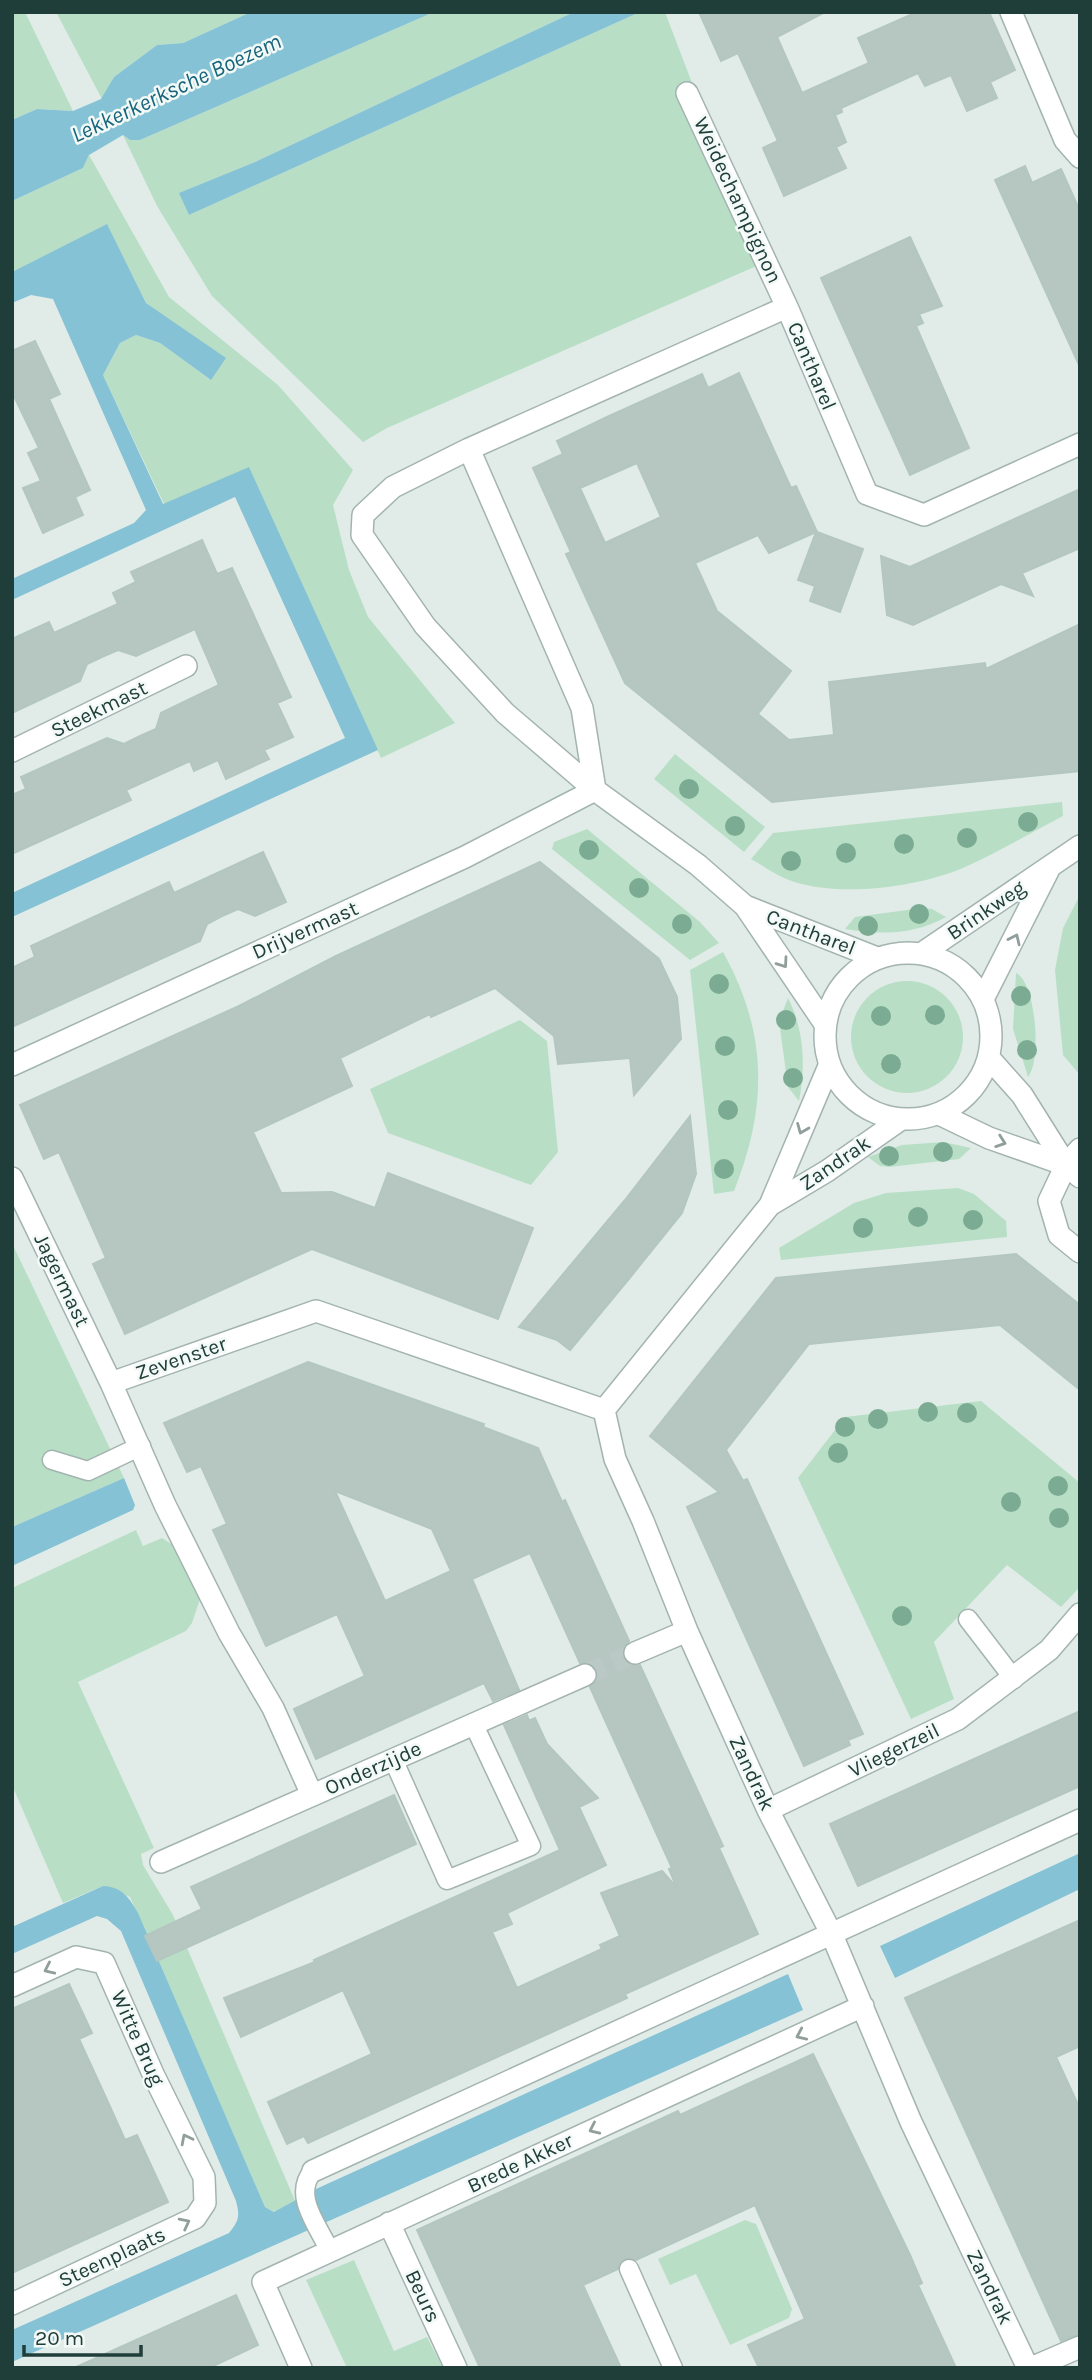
<svg xmlns="http://www.w3.org/2000/svg" width="1092" height="2380" font-family="Karla,sans-serif">
<style>
.green{fill:#b8dfc6}
.water{fill:#86c2d5}
.building{fill:#b6c7c2;stroke:#b3c6c0;stroke-width:2;fill-rule:evenodd}
.lines{fill:none;stroke-linecap:round;stroke-linejoin:round}
.minor-tunnel{stroke:#bac9c5;stroke-width:21;stroke-dasharray:21 10;stroke-linecap:butt}
.service-casing{stroke:#a3b4b0;stroke-width:21}
.pedestrian-casing{stroke:#a3b4b0;stroke-width:24}
.minor-casing{stroke:#a3b4b0;stroke-width:24}
.tertiary-casing{stroke:#a3b4b0;stroke-width:24}
.service{stroke:#fff;stroke-width:18}
.pedestrian{stroke:#fff;stroke-width:21}
.minor{stroke:#fff;stroke-width:21}
.tertiary{stroke:#fff;stroke-width:21}
.tree{fill:#7bac93}
.oneway{stroke:#909e9c}
.labels{text-anchor:middle;dominant-baseline:central;stroke-width:5;stroke-linejoin:round;paint-order:stroke}
.street-label{font-size:21px;fill:#203e39;stroke:#f2f9f6}
.water-label{font-size:23px;font-style:italic;fill:#17647d;stroke:#f2f9f6}
</style>
<rect width="100%" height="100%" fill="#e1ece8"/>
<path class="green" d="M12 12H25L73 111 37 109 12 120Z
M56 12H251L183 43 157 45 114 77 102 99Z
M434 12H574L255 162 180 193 189 215 640 12H665L761 264 387 428 363 442 212 296 157 206 123 135 130 140H140Z
M89 155 169 297 278 385 353 470 333 505 349 570 368 617 455 723 381 758 249 468 164 504 103 375 120 343 136 335 160 343 211 380 169 321 146 303 107 225 12 272V201L83 168Z
M675 754 765 827 744 852 654 779Z
M1062 802 1063 816C1030 833 997 853 963 868 916 888 831 899 784 878 773 873 762 865 751 859L773 833Z
M587 829 700 922 719 943 690 960 552 849 554 842Z
M1080 895V1075L1063 1055 1055 970 1063 928Z
M922 908 932 909 946 917C914 935 880 935 845 929L855 917Z
M723 952C768 1033 768 1106 734 1191L714 1194 690 970Z
M1016 973C1036 982 1042 1061 1028 1077L1013 1029Z
M851 1037a56 56 0 1 1 112 0a56 56 0 1 1-112 0Z
M788 998C804 1029 806 1067 799 1101L788 1087 779 1021Z
M520 1020 547 1041 558 1152 531 1185 388 1133 370 1089Z
M943 1142 971 1148 959 1159 889 1167 880 1166 868 1157 902 1145Z
M958 1188 974 1194 1006 1221 1007 1237 781 1260 779 1248 854 1203 886 1193Z
M12 1243 124 1478 12 1527Z
M981 1401 1080 1483V1587L1061 1607 1007 1565 934 1642 954 1699 911 1719 798 1478 845 1417Z
M136 1530 143 1546 162 1538 176 1547 200 1599 192 1623 186 1631 78 1682 154 1848 141 1854 143 1865 173 1915 296 2203 275 2212 265 2207 130 1897 103 1886 63 1903 12 1785V1588Z
M745 2220 756 2224 792 2309 789 2318 730 2345 696 2274 670 2285 658 2259Z
M354 2260 394 2351 427 2337 443 2368H347L306 2280Z"/>
<path class="water" d="M251 12H434L140 140H130L123 135 89 155 83 168 12 201V120L37 109 73 111 101 99 114 77 157 45 183 43Z
M574 12H640L189 215 179 193 255 162Z
M107 224 146 303 226 358 211 380 160 343 136 335 120 343 103 375 163 504 249 467 378 750 12 917V893L345 738 235 497 12 600V579L134 523 146 510 53 299 31 295 12 303V272Z
M124 1478 135 1505 133 1510 12 1566V1527Z
M1080 1853V1889L895 1978 880 1946Z
M103 1886C122 1887 129 1897 138 1913L265 2207 274 2212 316 2189 788 1974 803 2010 12 2362V2330L229 2233C239 2221 240 2216 236 2201L121 1931 107 1919 97 1916 12 1954V1927Z"/>
<path class="building" d="M699 12H825L777 37 802 93 869 63 858 38 917 12H989L1015 70 990 82 997 98 967 111 951 75 925 86 918 73 841 108 842 112 835 115 846 142 836 147 846 168 784 196 763 148 778 141 738 53 721 61Z
M1025 166 1032 183 1061 169 1080 211V367L995 180Z
M910 237 942 306 919 314 923 323 916 326 969 448 910 475 821 278Z
M35 341 60 394 49 399 90 490 75 497 83 515 43 533 23 488 41 481 28 453 39 448 12 392V351Z
M739 373 791 488 796 486 817 532 863 549 840 612 810 601 815 586 798 580 816 532 769 553 758 535 695 563 717 611 791 671 758 714 789 740 834 735 829 682 985 663 986 669 1080 624V771L772 802 625 683 566 554 571 552 533 468 563 454 557 441 607 417 702 374 708 388ZM637 463 661 517 605 543 580 488Z
M1080 489V548L1022 573 1033 596 1001 584 913 625 887 615 881 556 910 567Z
M202 540 217 574 232 568 291 697 277 703 293 737 264 750 269 759 226 779 218 760 194 771 190 761 126 790 131 800 12 854V795L26 789 21 777 107 738 124 744 140 736 156 729 161 713 219 685 195 629 136 656 118 650 104 656 87 664 80 681 12 713V639L49 622 54 633 118 604 113 593 136 582 131 572Z
M263 852 286 902 255 916 238 909 222 916 207 924 200 941 12 1027V968L35 957 31 946 169 882 174 893Z
M540 862 659 959 677 997 681 1039 634 1095 630 1058 558 1064 554 1036 495 988 431 1017 430 1014 340 1058 352 1086 253 1132 281 1193 332 1192 375 1208 388 1173 533 1228 498 1319 312 1249 125 1334 93 1264 106 1258 59 1152 44 1159 20 1105 239 1006 336 956Z
M690 1116 696 1174 682 1213 628 1280 570 1350 557 1340 519 1327 625 1200Z
M1016 1254 1080 1305V1390L1000 1325 809 1344 726 1450 743 1481 747 1479 863 1734 848 1740 850 1745 804 1766 687 1507 719 1492 650 1436 776 1278Z
M308 1362 484 1424 483 1427 538 1448 562 1502 565 1500 629 1641 622 1651 623 1659 633 1666 640 1665 723 1846 719 1848 758 1934 625 1994 627 1998 308 2143 304 2136 287 2144 268 2102 372 2054 343 1990 241 2037 224 1998 315 1962 314 1960 560 1850 504 1725 527 1715 529 1721 535 1718 547 1744 598 1798 579 1807 606 1865 507 1913 512 1924 492 1932 517 1988 602 1949 600 1945 620 1936 601 1893 662 1871 677 1888 669 1869 672 1868 590 1687 596 1682 597 1670 592 1664 580 1663 530 1553 472 1579 519 1690 493 1701 484 1683 316 1759 294 1709 365 1676 337 1614 266 1646 213 1530 227 1524 201 1466 187 1472 164 1423ZM335 1491 432 1529 451 1571 385 1601Z
M1080 1711V1786L858 1886 830 1824Z
M394 1795 416 1844 157 1961 145 1936 202 1909 191 1887Z
M1080 1920V2046L1056 2057 1080 2109V2334L1061 2341 905 1998Z
M69 1984 92 2033 79 2039 107 2100 125 2140 137 2135 168 2202 12 2273V2009Z
M813 2054 910 2255 922 2283 918 2285 956 2368H759L748 2345 805 2319 755 2205 636 2260 624 2259 618 2269 583 2285 621 2368H480L417 2230 678 2111 680 2115Z
M236 2295 258 2345 209 2368H74Z"/>
<g class="lines">
<path class="minor-tunnel" d="M585 1675 635 1653"/>
<g class="service-casing">
<path id="service" d="M52 1460 88 1471 141 1446
M968 1619 1014 1679
M393 1759 447 1880 531 1846 473 1723
M313 2171C292 2195 318 2226 330 2251
M629 2269 673 2368"/>
</g>
<g class="pedestrian-casing">
<path id="pedestrian" d="M313 2171 1080 1820"/>
</g>
<g class="minor-casing">
<path id="minor" d="M1011 12 1065 140 1080 157
M687 93 787 307
M12 751 186 666
M745 906 877 958
M825 1024 745 906 698 865 595 790 505 713 425 626 362 535 363 515 393 487 469 449 787 307 867 494 924 515 1080 444
M12 1065 465 857 595 790 582 708 469 449
M829 1066 770 1205 604 1410 615 1459 643 1521 687 1631 768 1810 832 1935 911 2122 1028 2368
M1080 1149 1066 1165 1049 1201 1059 1235 1080 1252
M12 1178 111 1383
M770 1205 827 1171 900 1120
M635 1653 687 1631
M312 1795 273 1708 229 1633 165 1505 111 1383 316 1311 604 1410
M768 1810 958 1719 1049 1650 1080 1614
M161 1862 585 1675
M12 1986 76 1957 104 1963 154 2076 204 2177 205 2203 195 2218 12 2304
M389 2223 456 2368
M301 2368 263 2282 863 2006
M1031 2368 1080 2347"/>
</g>
<g class="tertiary-casing">
<path id="tertiary" d="M825 1036a83 83 0 1 1 166 0a83 83 0 1 1-166 0Z
M921 954 1080 846
M983 999 1050 867
M989 1058 1022 1095 1066 1165
M939 1114 989 1138 1066 1165 1080 1177"/>
</g>
<use href="#service" class="service"/>
<use href="#pedestrian" class="pedestrian"/>
<use href="#minor" class="minor"/>
<use href="#tertiary" class="tertiary"/>
</g>
<g class="tree">
<circle cx="689" cy="789" r="10"/>
<circle cx="1028" cy="822" r="10"/>
<circle cx="735" cy="826" r="10"/>
<circle cx="967" cy="838" r="10"/>
<circle cx="904" cy="844" r="10"/>
<circle cx="589" cy="850" r="10"/>
<circle cx="846" cy="853" r="10"/>
<circle cx="791" cy="861" r="10"/>
<circle cx="639" cy="888" r="10"/>
<circle cx="919" cy="914" r="10"/>
<circle cx="682" cy="924" r="10"/>
<circle cx="868" cy="926" r="10"/>
<circle cx="719" cy="984" r="10"/>
<circle cx="1021" cy="996" r="10"/>
<circle cx="935" cy="1015" r="10"/>
<circle cx="881" cy="1016" r="10"/>
<circle cx="786" cy="1020" r="10"/>
<circle cx="725" cy="1046" r="10"/>
<circle cx="1027" cy="1050" r="10"/>
<circle cx="891" cy="1064" r="10"/>
<circle cx="793" cy="1078" r="10"/>
<circle cx="728" cy="1110" r="10"/>
<circle cx="943" cy="1152" r="10"/>
<circle cx="889" cy="1156" r="10"/>
<circle cx="724" cy="1169" r="10"/>
<circle cx="918" cy="1217" r="10"/>
<circle cx="973" cy="1220" r="10"/>
<circle cx="863" cy="1228" r="10"/>
<circle cx="928" cy="1412" r="10"/>
<circle cx="967" cy="1413" r="10"/>
<circle cx="878" cy="1419" r="10"/>
<circle cx="845" cy="1427" r="10"/>
<circle cx="838" cy="1453" r="10"/>
<circle cx="1058" cy="1486" r="10"/>
<circle cx="1011" cy="1502" r="10"/>
<circle cx="1059" cy="1518" r="10"/>
<circle cx="902" cy="1616" r="10"/>
</g>
<defs><path id="oneway-chevron" d="M-2-3.5L2.5 0L-2 3.5" fill="none" stroke-width="1.6" stroke-linecap="round" stroke-linejoin="round" transform="scale(1.75)"/></defs>
<g class="oneway">
<use href="#oneway-chevron" transform="translate(1015 939) rotate(-65)"/>
<use href="#oneway-chevron" transform="translate(783 963) rotate(55)"/>
<use href="#oneway-chevron" transform="translate(802 1129) rotate(112)"/>
<use href="#oneway-chevron" transform="translate(1001 1142) rotate(19)"/>
<use href="#oneway-chevron" transform="translate(49 1969) rotate(155)"/>
<use href="#oneway-chevron" transform="translate(801 2035) rotate(156)"/>
<use href="#oneway-chevron" transform="translate(594 2129) rotate(155)"/>
<use href="#oneway-chevron" transform="translate(186 2139) rotate(-117)"/>
<use href="#oneway-chevron" transform="translate(185 2223) rotate(-27)"/>
</g>
<g class="labels">
<g class="street-label">
<text transform="translate(738 200) rotate(65)">Weidechampignon</text>
<text transform="translate(812 366) rotate(67)">Cantharel</text>
<text transform="translate(99 709) rotate(-26)">Steekmast</text>
<text transform="translate(986 910) rotate(-34)">Brinkweg</text>
<text transform="translate(305 930) rotate(-24)">Drijvermast</text>
<text transform="translate(811 932) rotate(21)">Cantharel</text>
<text transform="translate(835 1163) rotate(-34)">Zandrak</text>
<text transform="translate(62 1280) rotate(64)">Jagermast</text>
<text transform="translate(181 1358) rotate(-19)">Zevenster</text>
<text transform="translate(894 1750) rotate(-26)">Vliegerzeil</text>
<text transform="translate(373 1768) rotate(-24)">Onderzijde</text>
<text transform="translate(752 1773) rotate(65)">Zandrak</text>
<text transform="translate(138 2038) rotate(66)">Witte Brug</text>
<text transform="translate(520 2163) rotate(-25)">Brede Akker</text>
<text transform="translate(112 2257) rotate(-25)">Steenplaats</text>
<text transform="translate(990 2287) rotate(64)">Zandrak</text>
<text transform="translate(423 2296) rotate(65)">Beurs</text>
</g>
<g class="water-label">
<text transform="translate(176 88) rotate(-25)">Lekkerkerksche Boezem</text>
</g>
</g>
<rect width="1092" height="2380" fill="none" stroke="#203e39" stroke-width="28"/>
<path d="M24 2345v10h117v-10" fill="none" stroke="#203e39" stroke-width="3.5"/>
<text x="35" y="2345" font-size="21" fill="#203e39" stroke="#f2f9f6" stroke-width="5" paint-order="stroke">20 m</text>
</svg>
